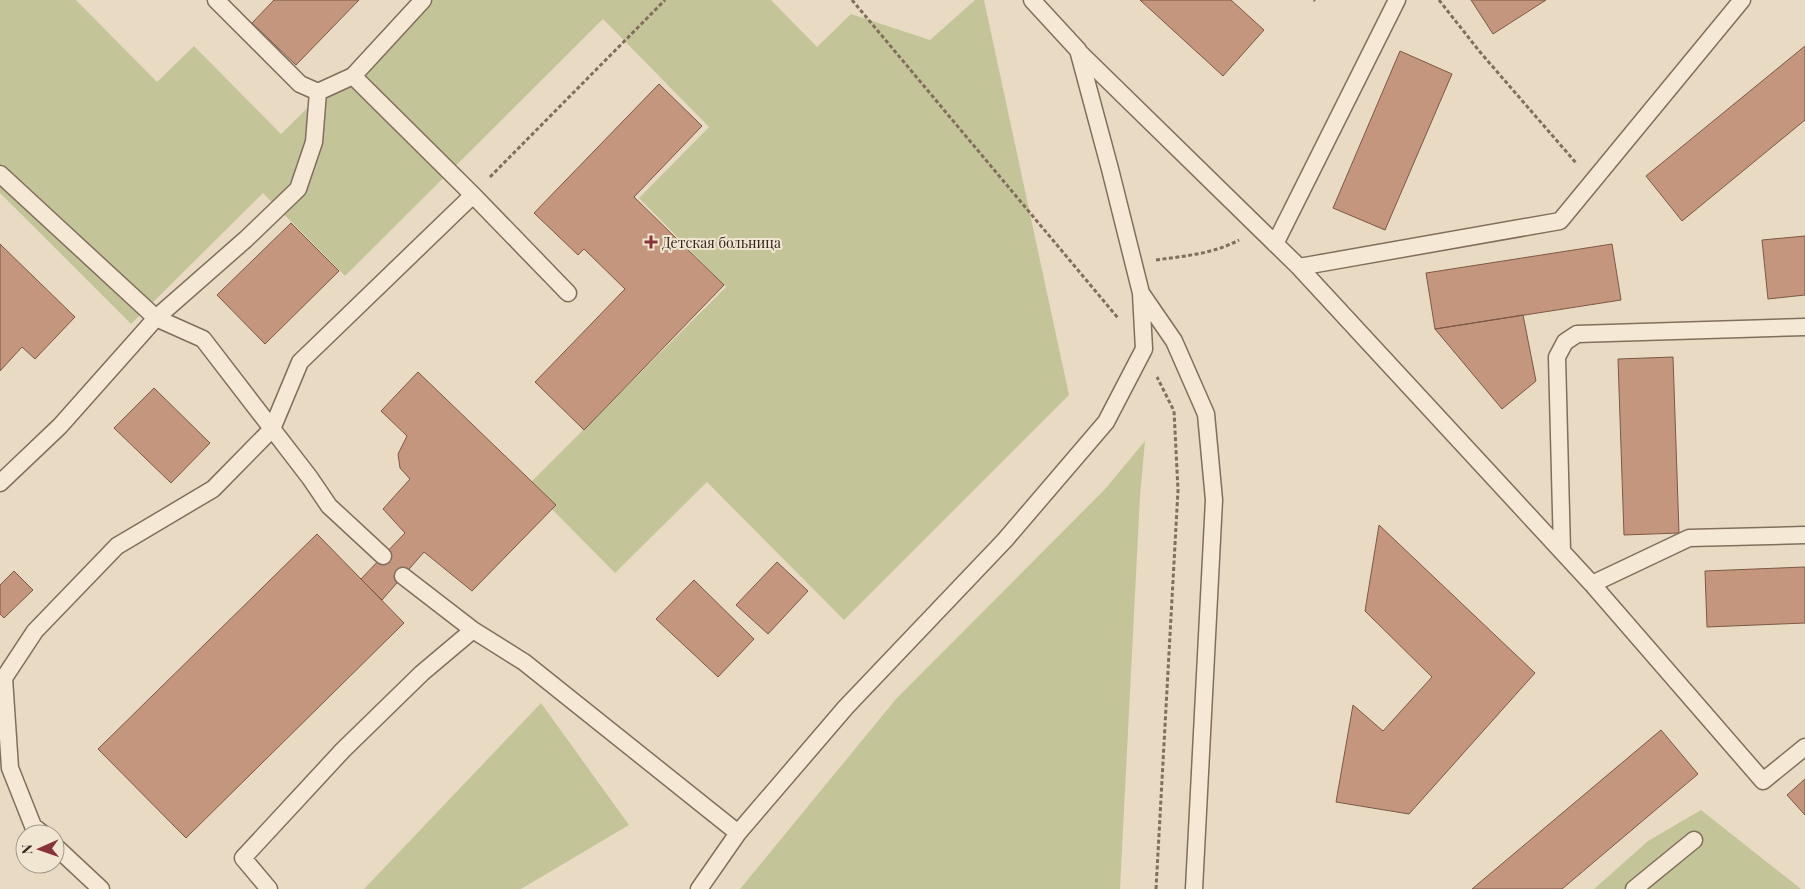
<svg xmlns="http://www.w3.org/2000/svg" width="1805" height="889" font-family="'Playfair Display',serif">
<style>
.green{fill:#c3c599}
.building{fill:#c3967d;stroke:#7d5845}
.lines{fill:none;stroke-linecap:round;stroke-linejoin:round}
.service-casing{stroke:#816e5c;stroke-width:19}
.path{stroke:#816e5c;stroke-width:3;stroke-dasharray:4 2.5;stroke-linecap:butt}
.service{stroke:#f5e9d6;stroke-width:16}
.poi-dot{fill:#893338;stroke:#f1e6d2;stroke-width:2}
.labels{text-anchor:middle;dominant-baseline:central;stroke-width:4;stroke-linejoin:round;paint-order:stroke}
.poi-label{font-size:14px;fill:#33271e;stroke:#f1e6d2;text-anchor:start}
</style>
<rect width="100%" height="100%" fill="#e9dbc3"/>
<path class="green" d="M0 0H76L157 82 194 46 281 134 416 0H771L817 47 851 14 930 40 975 0H984L1069 395 844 620 707 482 615 573 528 485 726 287 639 198 709 127 603 19 345 276 263 193 131 324 0 193Z
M1145 441 1140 496 1120 889H740L896 699 1105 489Z
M541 703 629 825 521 889H364Z
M1701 810 1801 889H1594L1648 841Z"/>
<path class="building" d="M274 0H359L296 65 252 23Z
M1140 0H1231L1264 30 1223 76Z
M1471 0H1546L1493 34Z
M1805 46V120L1682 221 1646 176Z
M1400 51 1452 74 1385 230 1333 208Z
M659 84 702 126 634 197 724 285 584 430 535 382 625 289 584 249 578 255 534 213Z
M291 223 339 271 265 344 217 295Z
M1805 236V295L1768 299 1762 240Z
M0 244 75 317 35 359 22 347 0 371Z
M1612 244 1621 300 1435 329 1426 273Z
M1523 315 1536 381 1502 409 1435 329Z
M1673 357 1679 533 1624 535 1618 359Z
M418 372 556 505 472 591 424 552 382 600 361 579 405 533 383 509 410 479 400 468 398 454 407 436 381 411Z
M154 388 210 443 171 483 114 428Z
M1379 525 1535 673 1409 814 1336 802 1353 705 1383 731 1432 677 1365 611Z
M317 534 404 623 186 838 98 749Z
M777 562 808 591 768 634 736 605Z
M1805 567V623L1707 627 1705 571Z
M14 571 33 590 4 618 0 614V585Z
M694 580 754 639 718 677 656 619Z
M1661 730 1698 774 1562 889H1472Z
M1805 779V815L1787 795Z"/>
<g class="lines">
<g class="service-casing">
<path id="service" d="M216 0 300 84 318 92 353 76
M423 0 353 76 473 195 568 293
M1079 52 1299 267 1592 584 1763 781 1805 747
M0 174 156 318 203 339 310 478 329 506 383 556
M1275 244 1397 0
M1299 267 1560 221 1742 0
M1141 293 1174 341 1206 414 1214 500 1194 889
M0 483 60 426 156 318 246 239 298 189 314 142 318 92
M1562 551 1557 357 1565 342 1577 334 1805 327
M403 576 473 630
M1592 584 1689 538 1805 535
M43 834 33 826 10 768 4 678 35 631 117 546 213 489 272 429 300 362 473 195
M55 846 101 889
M269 889 243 858 343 750 422 673 473 630 524 662 738 833
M699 889 738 833 846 707 1005 540 1106 422 1144 349 1141 293 1110 169 1078 50 1032 0
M1634 889 1694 840"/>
</g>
<path class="path" d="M852 0 1118 318
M1314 0 1315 1
M1439 0 1480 52 1577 164
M490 177 665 0
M1156 260C1184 256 1213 254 1239 240
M1156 889 1178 490 1174 411 1157 377"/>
<use href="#service" class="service"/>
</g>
<path class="poi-dot" d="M648.5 234.5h5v5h5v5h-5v5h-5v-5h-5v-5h5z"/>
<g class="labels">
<g class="poi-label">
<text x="662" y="242">Детская больница</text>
</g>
</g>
<g transform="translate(40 849) rotate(268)"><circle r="24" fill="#f1e6d2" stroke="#a59a8a"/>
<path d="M0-4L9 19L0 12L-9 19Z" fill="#893338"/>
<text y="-8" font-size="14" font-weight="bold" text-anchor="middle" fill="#33271e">N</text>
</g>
</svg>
